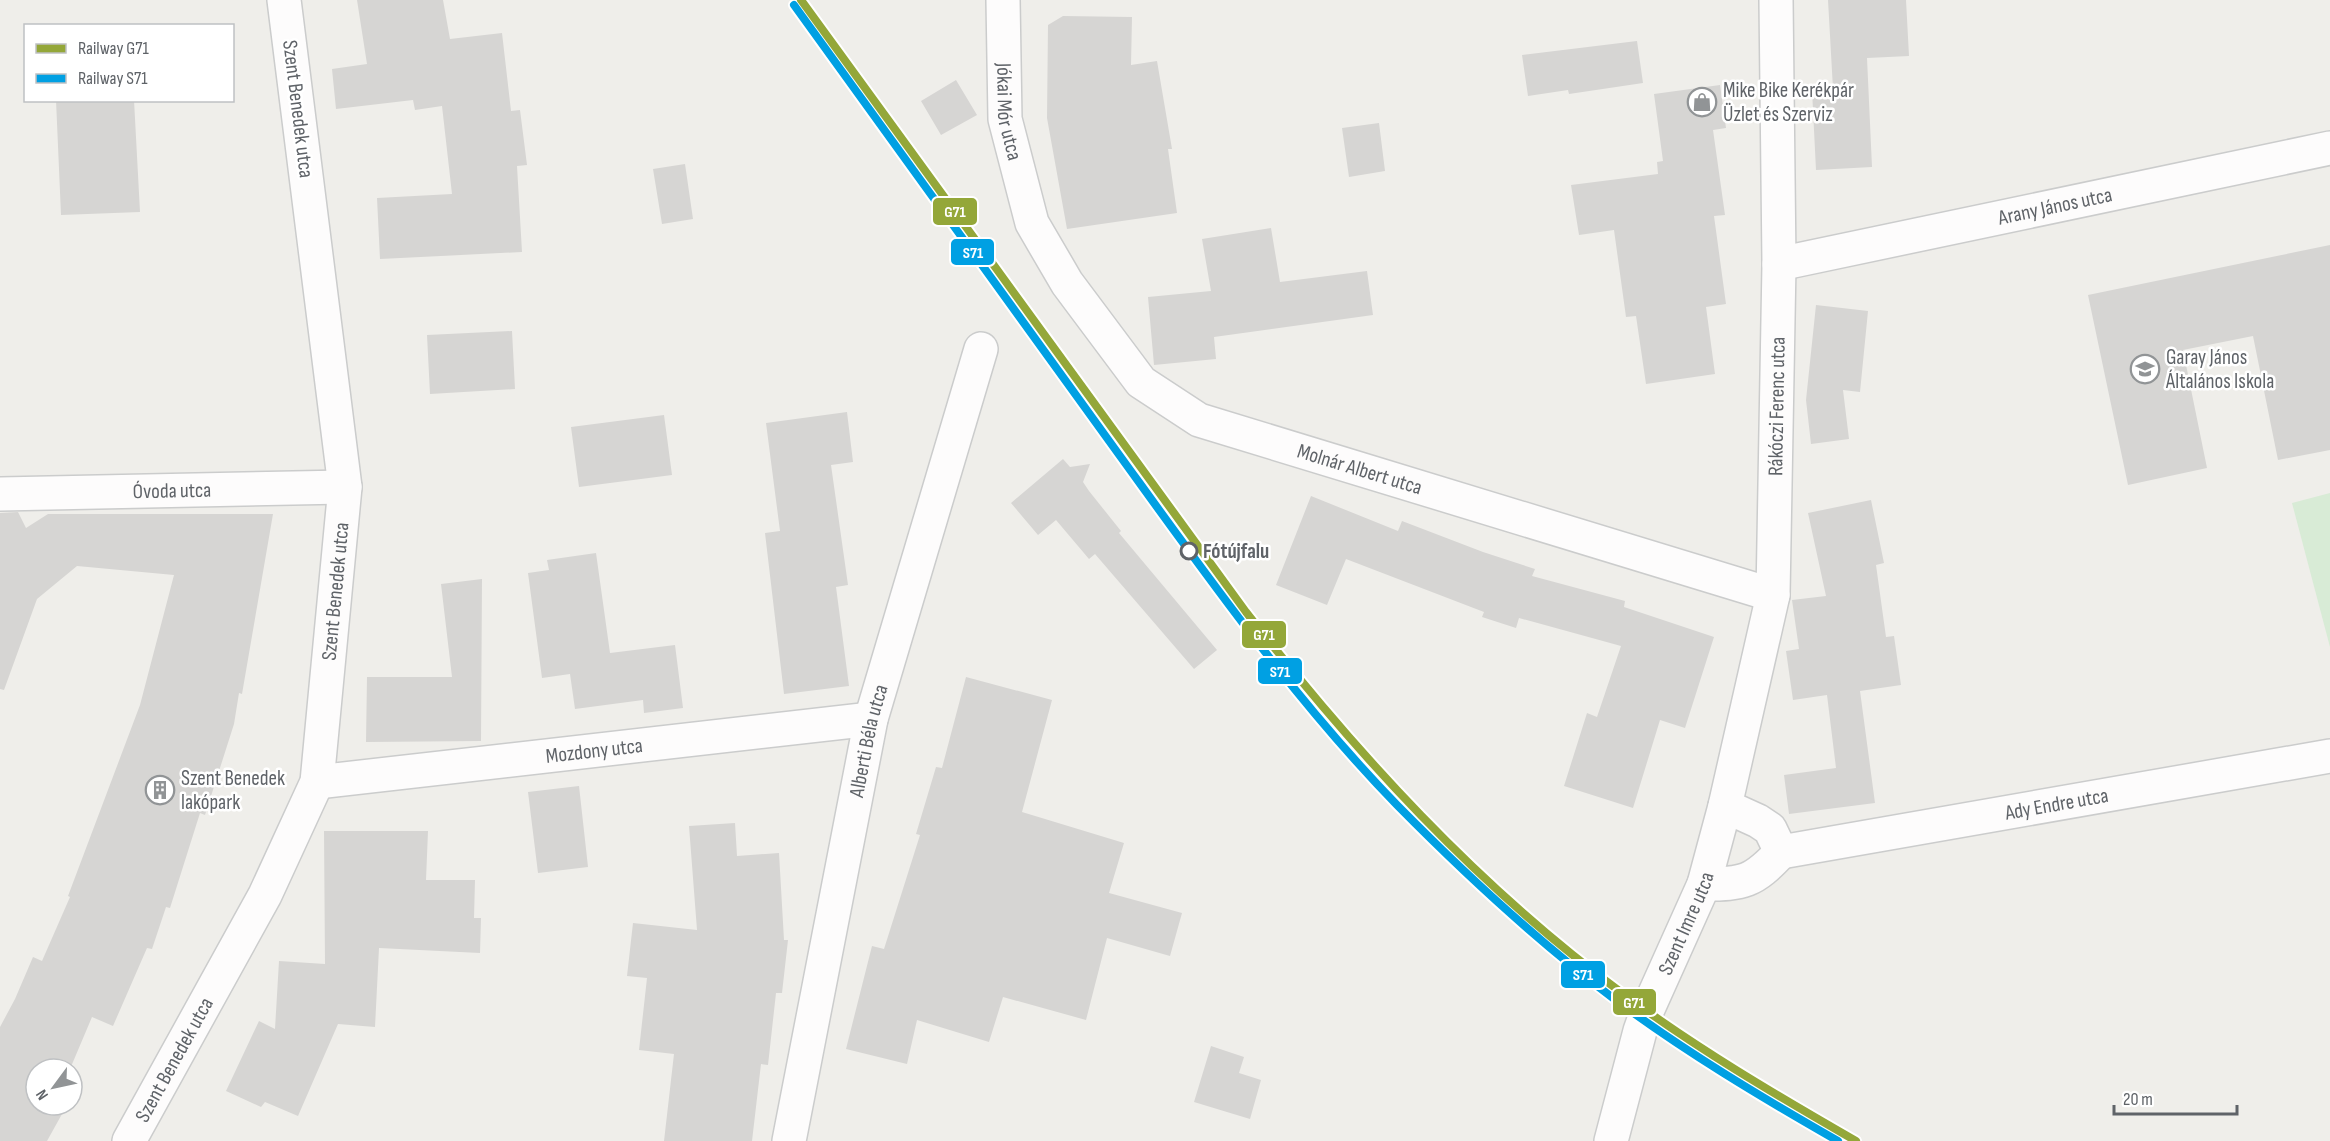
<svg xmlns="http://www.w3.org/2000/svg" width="2330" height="1141" font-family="'Sofia Sans Condensed',sans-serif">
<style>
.green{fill:#d8ebd6}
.building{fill:#d6d5d3}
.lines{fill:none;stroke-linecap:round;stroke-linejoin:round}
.minor-casing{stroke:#cbcccc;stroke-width:36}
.minor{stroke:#fdfcfc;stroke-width:33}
.rail-1-casing{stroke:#fff;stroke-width:12}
.rail-2-casing{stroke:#fff;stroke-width:12}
.rail-1{stroke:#94a739;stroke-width:8}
.rail-2{stroke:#00a0e3;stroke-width:8}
.stop-dot{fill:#fff;stroke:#5f6368;stroke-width:3}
.labels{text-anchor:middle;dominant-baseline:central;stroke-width:5;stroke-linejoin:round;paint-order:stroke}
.poi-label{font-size:21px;fill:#5f6368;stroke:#fff;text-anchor:start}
.street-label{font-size:21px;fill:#5f6368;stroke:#fff}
.stop-label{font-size:21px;font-weight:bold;fill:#5f6368;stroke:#fff;text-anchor:start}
.line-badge{stroke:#fff;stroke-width:2}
.badge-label{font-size:16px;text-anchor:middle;font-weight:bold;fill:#fff}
</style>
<rect width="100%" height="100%" fill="#efeeea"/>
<path class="green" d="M2330 493V647L2292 503Z"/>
<path class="building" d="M357 0H443L450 39 502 33 511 111 520 110 527 165 517 166 522 252 380 259 377 198 452 194 442 106 415 110 413 100 336 109 332 69 367 64Z
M1828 0H1906L1909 56 1867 58 1872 167 1816 170 1812 90 1833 89Z
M1063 16 1132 17 1131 65 1157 61 1172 149H1168L1177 213 1067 229 1047 118 1048 25Z
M1637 41 1643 83 1569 94 1568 90 1528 96 1522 55Z
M956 80 977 115 941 135 921 101Z
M1720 85 1726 128 1713 130 1725 215 1714 216 1726 304 1706 307 1715 374 1646 384 1636 316 1626 317 1614 230 1579 235 1571 185 1658 174 1657 162 1663 161 1654 94Z
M56 100H134L140 212 61 215Z
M1379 123 1385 171 1349 177 1342 128Z
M685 164 693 219 662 224 653 169Z
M1271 228 1280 282 1367 271 1373 315 1214 337 1216 359 1154 365 1148 297 1211 291 1202 239Z
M2330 245V450L2278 460 2253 336 2183 350 2207 468 2128 485 2088 295Z
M1816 305 1868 311 1860 392 1843 390 1849 439 1811 444 1806 400Z
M512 331 515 389 430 394 427 335Z
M847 412 853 462 831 465 848 585 836 587 849 686 784 694 765 533 780 531 766 423Z
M664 415 672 475 579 487 571 427Z
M1063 459 1070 467 1090 464 1083 482 1089 491 1121 531 1119 533 1217 650 1194 669 1095 554 1089 559 1056 520 1038 535 1011 503Z
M1311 496 1398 531 1402 521 1483 552 1535 569 1532 576 1625 601 1624 607 1714 637 1685 728 1660 720 1633 808 1564 786 1587 713 1597 717 1621 646 1519 618 1516 628 1482 617 1484 612 1346 559 1327 605 1276 585Z
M1871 500 1884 563 1876 565 1886 637 1894 636 1901 685 1860 691 1875 803 1789 814 1784 775 1836 768 1827 695 1793 700 1786 651 1799 649 1792 600 1826 596 1808 513Z
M18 512 26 528 48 514H273L242 694 239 693 234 724 205 815 200 813 170 908 166 907 152 949 147 948 113 1026 92 1017 70 1069H36V1105H67L47 1141H0V1027L15 999 33 957 42 961 70 897 68 896 140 705 174 575 77 566 37 599 4 690 0 689V513Z
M596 553 610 653 675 645 683 708 644 713 643 700 575 709 570 674 542 678 528 573 549 570 547 560Z
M482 579 481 741 366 742 367 677H452L441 584Z
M966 677 1052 700 1022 812 1124 843 1109 893 1182 913 1170 956 1107 938 1086 1020 1003 997 989 1042 917 1020 907 1064 846 1049 872 946 884 949 920 835 916 834 936 767 942 768Z
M579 786 588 867 538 873 528 792Z
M735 823 737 856 779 853 784 940H788L782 993H776L768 1065 761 1064 752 1141H664L674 1054 639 1050 647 978 627 976 633 923 697 930 689 826Z
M324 831H428L426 880H475L474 918H481L480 953 379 948 375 1027 338 1024 298 1116 265 1102 261 1107 226 1091 259 1021 275 1029 279 961 325 964Z
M1211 1046 1244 1057 1239 1073 1261 1080 1250 1119 1194 1102Z"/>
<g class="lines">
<g class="minor-casing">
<g id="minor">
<path id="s1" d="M1003 0 1005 119 1032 223 1067 283 1141 382 1199 420 1773 595"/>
<path id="s2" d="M1779 264 2330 148"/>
<path id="s3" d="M0 494 345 487"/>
<path id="s4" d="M317 782 871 719"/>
<path id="s5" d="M1725 806 1758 821 1770 829 1781 852 2330 756"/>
<path d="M1704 884C1744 884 1753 882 1781 852"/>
<path id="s6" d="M129 1141 265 895 317 782 345 487 284 0"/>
<path id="s7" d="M789 1141 871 719 981 349"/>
<path id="s8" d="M1611 1141 1640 1031 1647 1011 1704 884 1725 806 1773 595 1779 264 1776 0"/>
</g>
</g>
<use href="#minor" class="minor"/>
<g class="rail-1-casing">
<path id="rail-1" d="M801 0 1246 612C1356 753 1477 886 1622 993 1696 1048 1776 1095 1856 1141"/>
</g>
<g class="rail-2-casing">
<path id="rail-2" d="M794 5C903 155 1011 306 1120 456 1207 576 1294 699 1397 805 1465 874 1536 940 1613 998 1684 1051 1761 1097 1838 1141"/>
</g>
<use href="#rail-1" class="rail-1"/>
<use href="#rail-2" class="rail-2"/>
</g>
<defs>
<g id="shop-ring" transform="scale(1.5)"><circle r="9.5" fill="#fff" stroke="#919496" stroke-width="1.5"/><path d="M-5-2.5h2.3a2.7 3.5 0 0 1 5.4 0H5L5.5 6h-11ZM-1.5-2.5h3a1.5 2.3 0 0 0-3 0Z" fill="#919496"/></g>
<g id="school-ring" transform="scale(1.5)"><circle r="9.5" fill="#fff" stroke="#919496" stroke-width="1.5"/><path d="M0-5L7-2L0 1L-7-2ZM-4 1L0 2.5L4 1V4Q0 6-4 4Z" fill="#919496"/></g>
<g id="building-ring" transform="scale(1.5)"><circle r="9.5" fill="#fff" stroke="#919496" stroke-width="1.5"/><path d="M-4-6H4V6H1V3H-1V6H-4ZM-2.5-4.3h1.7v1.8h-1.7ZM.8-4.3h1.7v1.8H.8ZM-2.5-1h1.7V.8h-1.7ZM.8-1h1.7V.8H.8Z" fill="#919496"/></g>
</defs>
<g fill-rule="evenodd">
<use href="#shop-ring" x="1702" y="102"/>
<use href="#school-ring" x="2145" y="369"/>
<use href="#building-ring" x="160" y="790"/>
</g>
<circle class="stop-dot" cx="1189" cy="551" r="8"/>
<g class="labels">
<g class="poi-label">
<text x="1723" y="90">Mike Bike Kerékpár<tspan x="1723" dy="24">Üzlet és Szerviz</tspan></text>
<text x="2166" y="357">Garay János<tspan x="2166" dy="24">Általános Iskola</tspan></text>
<text x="181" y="778">Szent Benedek<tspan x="181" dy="24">lakópark</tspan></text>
</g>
<g class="street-label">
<text transform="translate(298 109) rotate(83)">Szent Benedek utca</text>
<text stroke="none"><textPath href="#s1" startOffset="112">Jókai Mór utca</textPath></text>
<text stroke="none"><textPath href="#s2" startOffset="282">Arany János utca</textPath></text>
<text stroke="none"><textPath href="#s8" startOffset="760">Rákóczi Ferenc utca</textPath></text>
<text stroke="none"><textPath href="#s1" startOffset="657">Molnár Albert utca</textPath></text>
<text stroke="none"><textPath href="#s3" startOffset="172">Óvoda utca</textPath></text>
<text stroke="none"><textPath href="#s6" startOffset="597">Szent Benedek utca</textPath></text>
<text stroke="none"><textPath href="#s7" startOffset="408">Alberti Béla utca</textPath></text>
<text stroke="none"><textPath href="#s4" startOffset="279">Mozdony utca</textPath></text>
<text stroke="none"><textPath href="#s5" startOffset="356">Ady Endre utca</textPath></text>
<text stroke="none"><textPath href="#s8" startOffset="231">Szent Imre utca</textPath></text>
<text stroke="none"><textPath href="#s6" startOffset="93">Szent Benedek utca</textPath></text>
</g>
<g class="stop-label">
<text x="1203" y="551">Fótújfalu</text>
</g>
</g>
<g class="line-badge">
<rect x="932" y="197" width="46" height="29" rx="6" fill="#94a739"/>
<rect x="950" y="238" width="45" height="28" rx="6" fill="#00a0e3"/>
<rect x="1241" y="620" width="46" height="29" rx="6" fill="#94a739"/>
<rect x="1257" y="657" width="46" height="28" rx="6" fill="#00a0e3"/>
<rect x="1560" y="960" width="46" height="29" rx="6" fill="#00a0e3"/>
<rect x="1612" y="988" width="45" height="28" rx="6" fill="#94a739"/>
</g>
<g class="badge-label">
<text x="955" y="217">G71</text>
<text x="973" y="258">S71</text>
<text x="1264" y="640">G71</text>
<text x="1280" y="677">S71</text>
<text x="1583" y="980">S71</text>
<text x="1634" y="1008">G71</text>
</g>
<rect x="24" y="24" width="210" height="78" fill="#ffffff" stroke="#bfc1c3" stroke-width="1.5"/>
<rect x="36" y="44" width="30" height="9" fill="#94a739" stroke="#bfc1c3" stroke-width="1.5"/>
<text x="78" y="54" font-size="18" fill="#5f6368">Railway G71</text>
<rect x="36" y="74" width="30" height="9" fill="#00a0e3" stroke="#bfc1c3" stroke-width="1.5"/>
<text x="78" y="84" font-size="18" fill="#5f6368">Railway S71</text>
<g transform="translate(54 1087) rotate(237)"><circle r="28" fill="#ffffff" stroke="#bfc1c3" stroke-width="1.5"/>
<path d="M0-4.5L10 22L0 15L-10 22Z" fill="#919496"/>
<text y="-9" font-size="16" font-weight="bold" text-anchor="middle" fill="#5f6368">N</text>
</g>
<path d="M2114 1105v9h123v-9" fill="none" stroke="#5f6368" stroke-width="3"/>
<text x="2123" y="1105" font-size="18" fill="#5f6368" stroke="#ffffff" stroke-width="4.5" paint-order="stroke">20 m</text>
</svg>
